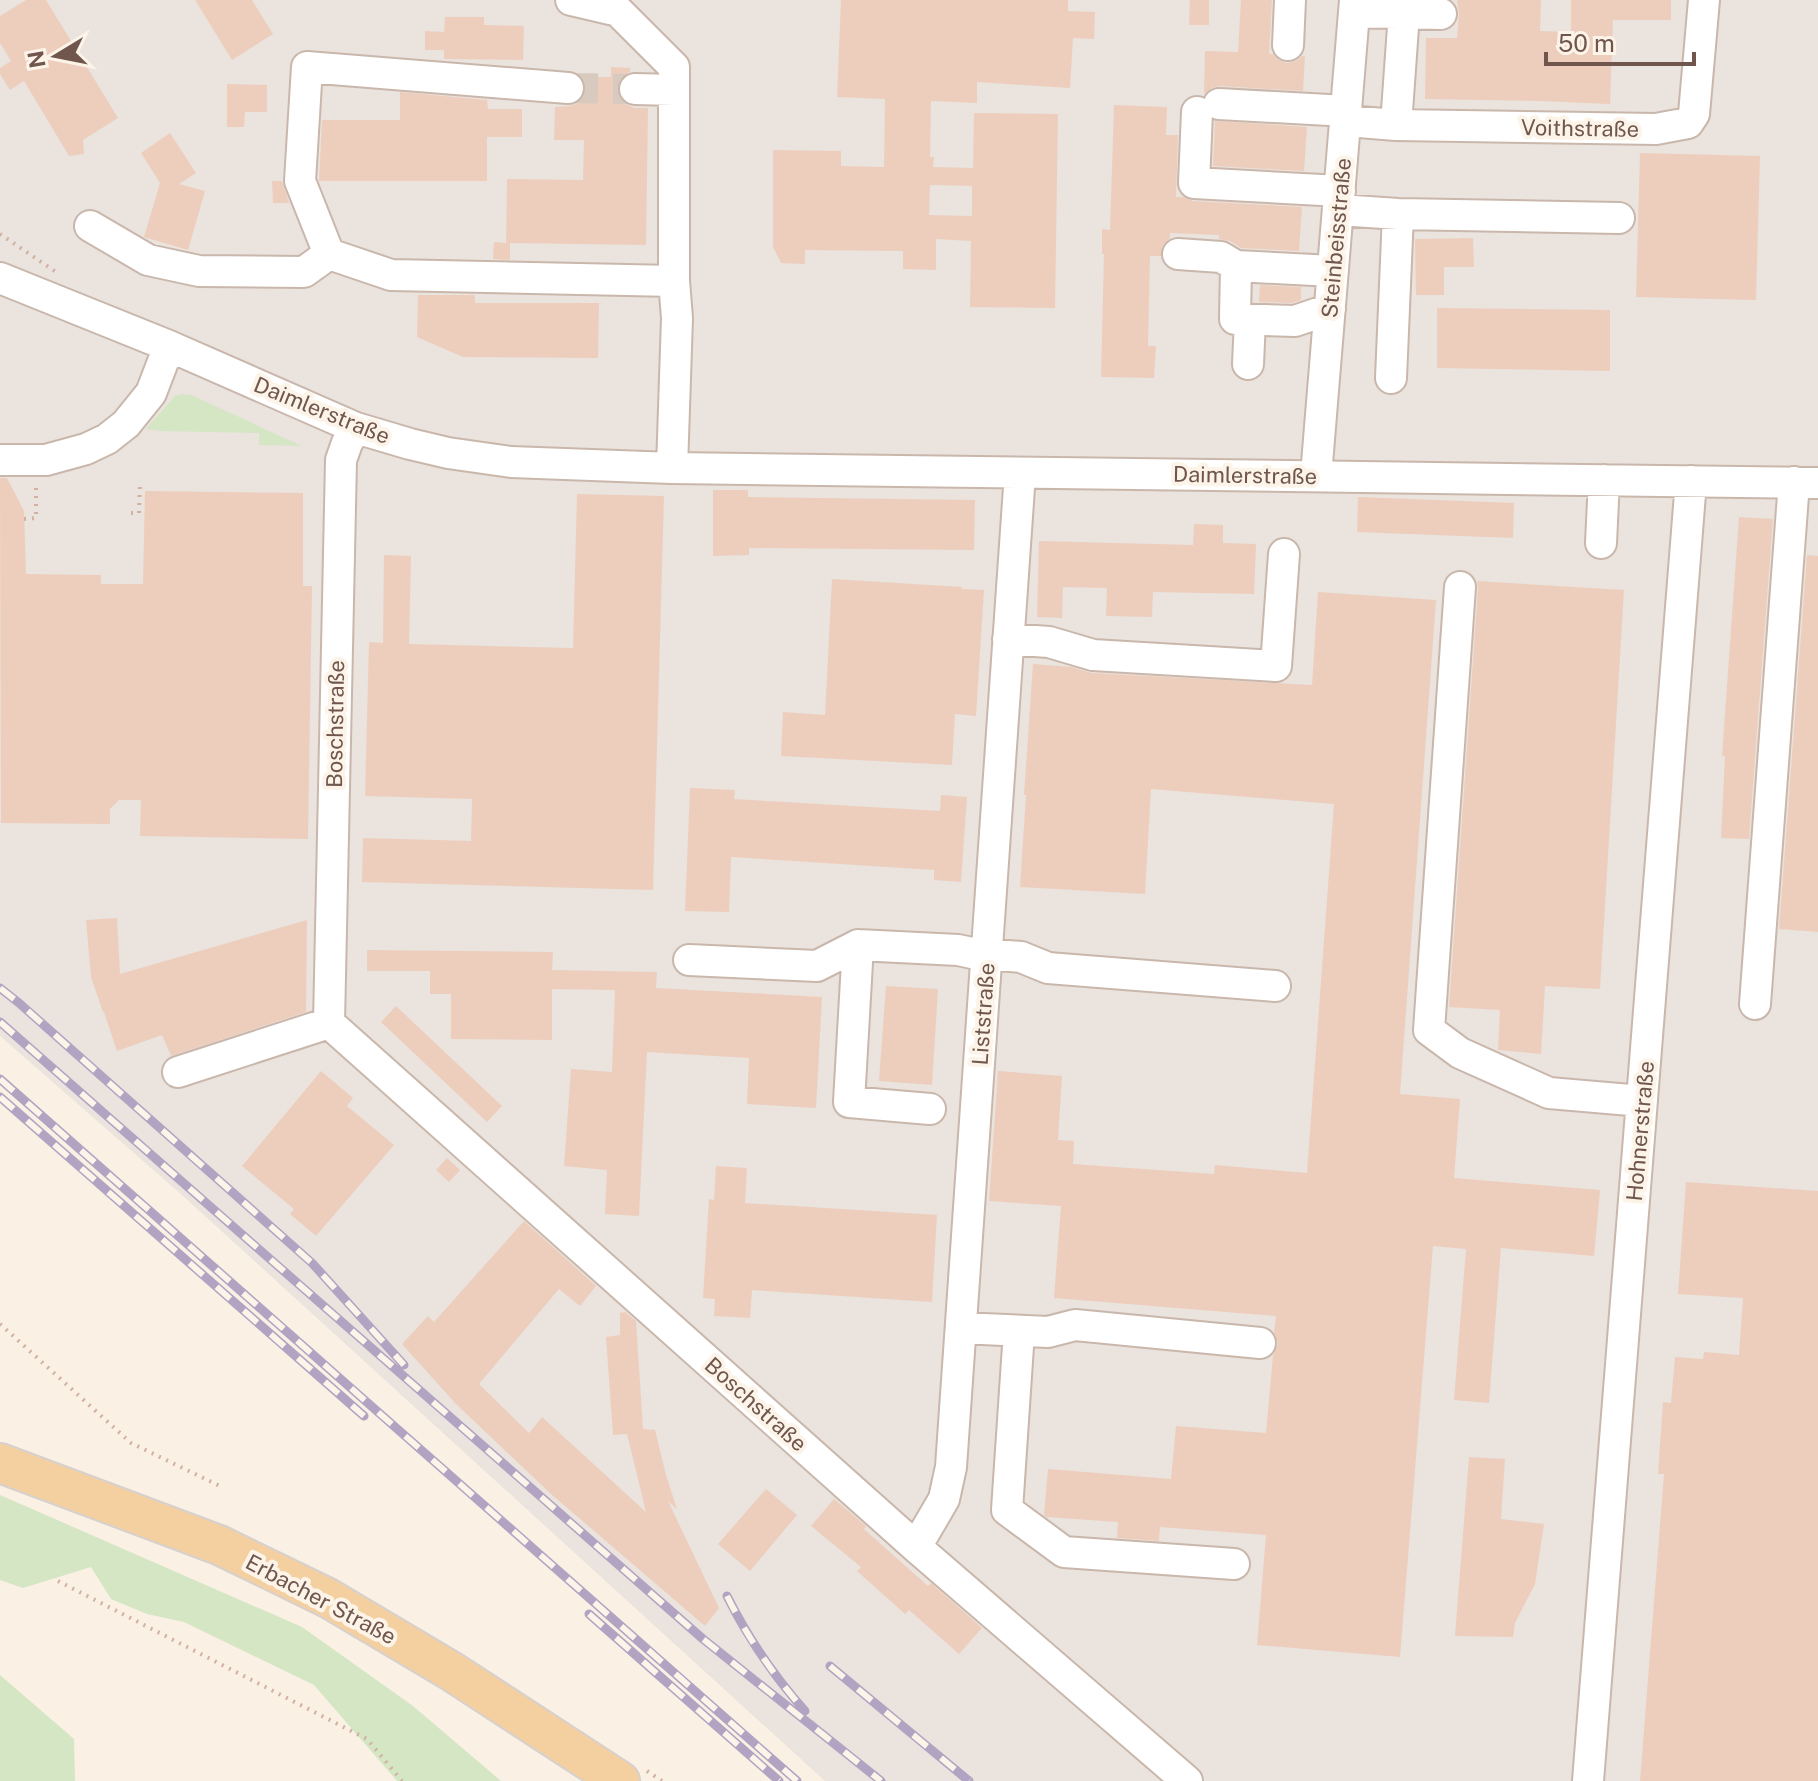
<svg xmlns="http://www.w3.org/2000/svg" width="1818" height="1781" font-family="'Public Sans',sans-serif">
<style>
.industrial{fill:#eae3de}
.green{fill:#d4e6c3}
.building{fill:#edcebd;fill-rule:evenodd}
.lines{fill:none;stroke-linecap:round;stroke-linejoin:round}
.minor-tunnel{stroke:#d8cabe;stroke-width:30;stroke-dasharray:30 15;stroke-linecap:butt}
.minor-casing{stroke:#cab7ab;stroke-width:34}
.major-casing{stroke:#d7d0cd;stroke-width:42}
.path{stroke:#d2b1a1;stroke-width:4;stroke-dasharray:2 6;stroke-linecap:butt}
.minor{stroke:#fff;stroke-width:30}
.major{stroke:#f4d0a1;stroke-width:38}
.rail-casing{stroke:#b2a3c2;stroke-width:9}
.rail{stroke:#fdf4e9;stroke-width:6;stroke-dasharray:18;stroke-linecap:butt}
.labels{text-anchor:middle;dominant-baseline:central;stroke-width:8;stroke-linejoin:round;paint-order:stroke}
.street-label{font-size:22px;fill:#70564c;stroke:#fdf4e9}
</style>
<rect width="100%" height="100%" fill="#faf0e4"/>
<path class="industrial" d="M0 0H1818V1781H825L182 1195 0 1036Z"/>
<path class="green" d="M182 394 191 395 302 446 259 445V433L162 431 146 429 175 396Z
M0 1495 302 1627 413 1706 501 1781H397L314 1685 184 1622 147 1614 111 1599 91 1567 23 1588 0 1580Z
M0 1675 74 1739 75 1781H0Z"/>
<path class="building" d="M26 0H46L118 118 83 140 84 154 69 156 24 81 10 90 0 74V68L11 61 0 43V16Z
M195 0H252L273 34 232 60Z
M841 0H1068V11L1095 12 1094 39 1073 38 1070 88 977 82V103L931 101 930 157H934L933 167 973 168 974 113 1058 114 1055 308 970 307 971 241 936 239V270L903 269V251L805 250V264L781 263 773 247V150L841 151V166L884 167 885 99 837 97ZM930 185 972 186V216L929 215Z
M1190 0H1209V25H1189Z
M1241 0H1272L1269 54H1273L1279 60 1286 63 1296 61 1302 56H1305L1303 91 1220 86 1212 88 1204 94 1205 51 1238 52Z
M1457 0H1541L1540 31 1571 32V0H1671V20H1613L1610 104 1539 101 1425 99 1426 38H1457L1459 14Z
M445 17H484V25L524 26 523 60 444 59V50H425V31L444 32Z
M611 67 630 68V72L626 74 619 80 617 89 620 98 625 104 635 108H648L646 245 510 243V260L493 259 494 242 506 243 507 179 583 180 584 140H554L555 107 569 106 576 104 582 99 586 90 584 81 581 77H611Z
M227 84 267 85V112H245L244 127H227Z
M400 92 487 100 488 109H522V137H487V181H319L322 120H400Z
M1114 105 1167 107 1166 135H1178L1176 197H1183L1193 201 1302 207 1299 251 1241 248 1230 241 1219 239V235L1170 233V238L1163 245 1161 256H1150L1148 346H1156L1154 378 1101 377 1104 254H1102V229L1110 230Z
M1215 121 1307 127 1304 171 1213 166Z
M170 133 196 173 179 184 205 191 188 250 144 237 160 183 141 153Z
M1640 153 1760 156 1756 300 1636 297Z
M272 181H282L289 203H273Z
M1473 238 1474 267H1444V295H1416L1415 239Z
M1260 285 1301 287V300L1292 303 1259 302Z
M418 295H475V303H599L598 358 463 357 417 337Z
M1437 308 1610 310V371L1437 368Z
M0 478H7L24 511 26 574 101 575V584H143L145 491 303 493V586H312L308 839 140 836 141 800H119L110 809V824L1 823Z
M713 490H748V497L975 500 974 550 749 548V555L713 556Z
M577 494 664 496 653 890 362 882 363 838 471 841 472 799 365 796 369 642 383 643 384 555 411 556 409 644 573 648Z
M1358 497 1514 503 1513 538 1357 532Z
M1739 517 1773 519 1749 839 1721 838 1725 756H1722Z
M1194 524 1223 525V543L1256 544 1254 594 1153 592 1152 617 1106 616 1107 588 1063 587 1062 618 1037 617 1039 541 1193 545Z
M1807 555 1818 556V932L1779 929Z
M832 579 962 587V589L984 590 976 716 955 714 952 765 781 756 783 712 825 715Z
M1477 581 1624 590 1600 989 1545 986 1541 1054 1498 1050 1500 1010 1449 1007 1478 588Z
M1318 592 1436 600 1400 1094 1460 1099 1454 1178 1600 1190 1594 1256 1501 1248 1489 1403 1454 1400 1466 1249 1433 1246 1400 1657 1257 1645 1266 1535 1160 1527 1159 1541 1117 1538 1118 1522 1046 1517 1044 1515 1048 1469 1171 1479 1176 1426 1266 1433 1273 1355 1278 1344 1274 1333 1276 1316 1054 1298 1061 1206 989 1201 998 1071 1062 1076 1058 1140 1074 1141 1073 1164 1214 1174 1215 1165 1307 1173 1334 804 1151 789 1145 894 1020 887 1026 795H1024L1033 664 1071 667 1092 673 1312 685Z
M690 788 735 790 734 799 940 811 941 795 967 797 961 882 934 880V870L731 857 729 912 685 911Z
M117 918 120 974 307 920 306 1012 171 1056 162 1035 117 1051 104 1012H103L91 977 86 920Z
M367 950 553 952 552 970 657 972 656 988 822 997 816 1108 747 1104 749 1058 647 1052 639 1216 605 1214 607 1170 564 1166 571 1069 612 1072 615 990 552 989V1040L451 1039V994H430V971H367Z
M886 986 938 989 932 1085 879 1081Z
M396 1006 502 1106 487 1122 381 1022Z
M321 1071 353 1098 347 1106 394 1145 316 1236 290 1214 294 1209 242 1166Z
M447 1158 460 1170 449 1182 436 1170Z
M716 1166 747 1168 745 1203 937 1215 932 1302 752 1290 750 1318 714 1316 715 1299 703 1298 709 1199 714 1200Z
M1686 1182 1818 1191V1781H1640L1664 1474H1658L1663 1402 1671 1403 1675 1357 1703 1359 1704 1352 1739 1355 1743 1298 1678 1294Z
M524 1221 596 1286 580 1306 559 1289 479 1384 529 1433 542 1417 646 1512 627 1434 613 1435 606 1337 620 1335V1313L625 1312 636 1321 643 1429 655 1430 666 1475 677 1509 668 1501 719 1608 705 1626 551 1494 455 1403 402 1344 428 1316 434 1322Z
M1469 1457 1505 1459 1501 1519 1544 1524 1535 1584 1515 1623 1513 1637 1455 1636Z
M766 1489 797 1515 750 1571 718 1544Z
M834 1499 866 1526 864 1529 928 1586 931 1583 982 1628 959 1654 909 1610 905 1614 857 1571 861 1567 811 1526Z"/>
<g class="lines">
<path class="minor-tunnel" d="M568 88 635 89"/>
<g class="minor-casing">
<path id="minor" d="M571 0 618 11 674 67V281L677 318 672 468
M1354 12 1441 14
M1288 45 1290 0
M635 89 674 90
M1219 104 1347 111
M1197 112 1194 183 1340 191
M1347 121 1396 125 1656 129 1688 123 1694 114 1704 0
M1396 125 1404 13
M1339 210 1398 214 1619 218
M90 226 148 260 199 271 304 272 329 254
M329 254 300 181 307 67 568 88
M329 254 391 275 674 281
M1178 254 1221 257 1236 266 1333 271
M1236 266 1235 319 1295 321 1330 309
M0 278 169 346 356 428 410 444 448 453 511 462 672 468 1818 483
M1248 364 1250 320
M1391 378 1398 214
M356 428 347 443 341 460 329 1023 916 1547 1187 1781
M0 460H46L86 449 107 439 126 424 151 393 169 346
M1316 476 1355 0
M1601 543 1604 480
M1460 587 1429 1030 1460 1053 1549 1093 1642 1101
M1008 639 1049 642 1093 655 1276 666 1284 554
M858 945 849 1102 930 1109
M689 960 817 966 858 945 958 950 972 953 1021 957 1048 968 1275 986
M1755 1004 1794 482
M178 1072 329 1023
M961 1328 1048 1332 1075 1325 1260 1343
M1019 1331 1007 1510 1064 1552 1234 1564
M916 1547 944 1499 951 1467 1020 473
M1588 1781 1691 481"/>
</g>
<g class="major-casing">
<path id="major" d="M0 1463 219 1545 328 1598 451 1671 620 1781"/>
</g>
<path class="path" d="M0 234 59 274
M131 513H139L140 483
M24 519 36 518V483
M0 1324 131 1443 222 1487
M58 1581 367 1739 402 1781
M647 1771 662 1781"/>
<use href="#minor" class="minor"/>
<use href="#major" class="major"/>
<g class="rail-casing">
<path id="rail" d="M0 988 19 1003 312 1263 404 1365
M0 1022 703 1639 881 1781
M0 1079 797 1781
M0 1097 364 1416
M727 1596C748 1638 773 1675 805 1711
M589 1614 779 1781
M830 1666 969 1781"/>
</g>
<use href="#rail" class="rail"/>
</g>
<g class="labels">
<g class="street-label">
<text transform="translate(1580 128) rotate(1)">Voithstraße</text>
<text transform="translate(1336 238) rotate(-85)">Steinbeisstraße</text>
<text transform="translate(322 410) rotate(22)">Daimlerstraße</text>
<text transform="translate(1245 475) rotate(1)">Daimlerstraße</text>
<text transform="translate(335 724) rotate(-89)">Boschstraße</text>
<text transform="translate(983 1014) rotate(-86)">Liststraße</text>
<text transform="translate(1640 1131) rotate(-85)">Hohnerstraße</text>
<text transform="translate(756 1404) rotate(42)">Boschstraße</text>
<text transform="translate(321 1599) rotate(28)">Erbacher Straße</text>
</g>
</g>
<g transform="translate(56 56) rotate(260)" stroke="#fdf4e9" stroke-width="6" paint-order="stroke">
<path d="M0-6L14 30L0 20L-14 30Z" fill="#70564c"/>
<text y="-12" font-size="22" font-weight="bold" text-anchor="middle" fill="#70564c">N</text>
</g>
<path d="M1546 52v12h148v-12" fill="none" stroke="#70564c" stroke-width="4"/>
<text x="1558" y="52" font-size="24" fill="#70564c" stroke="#fdf4e9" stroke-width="6" paint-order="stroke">50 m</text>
</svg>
